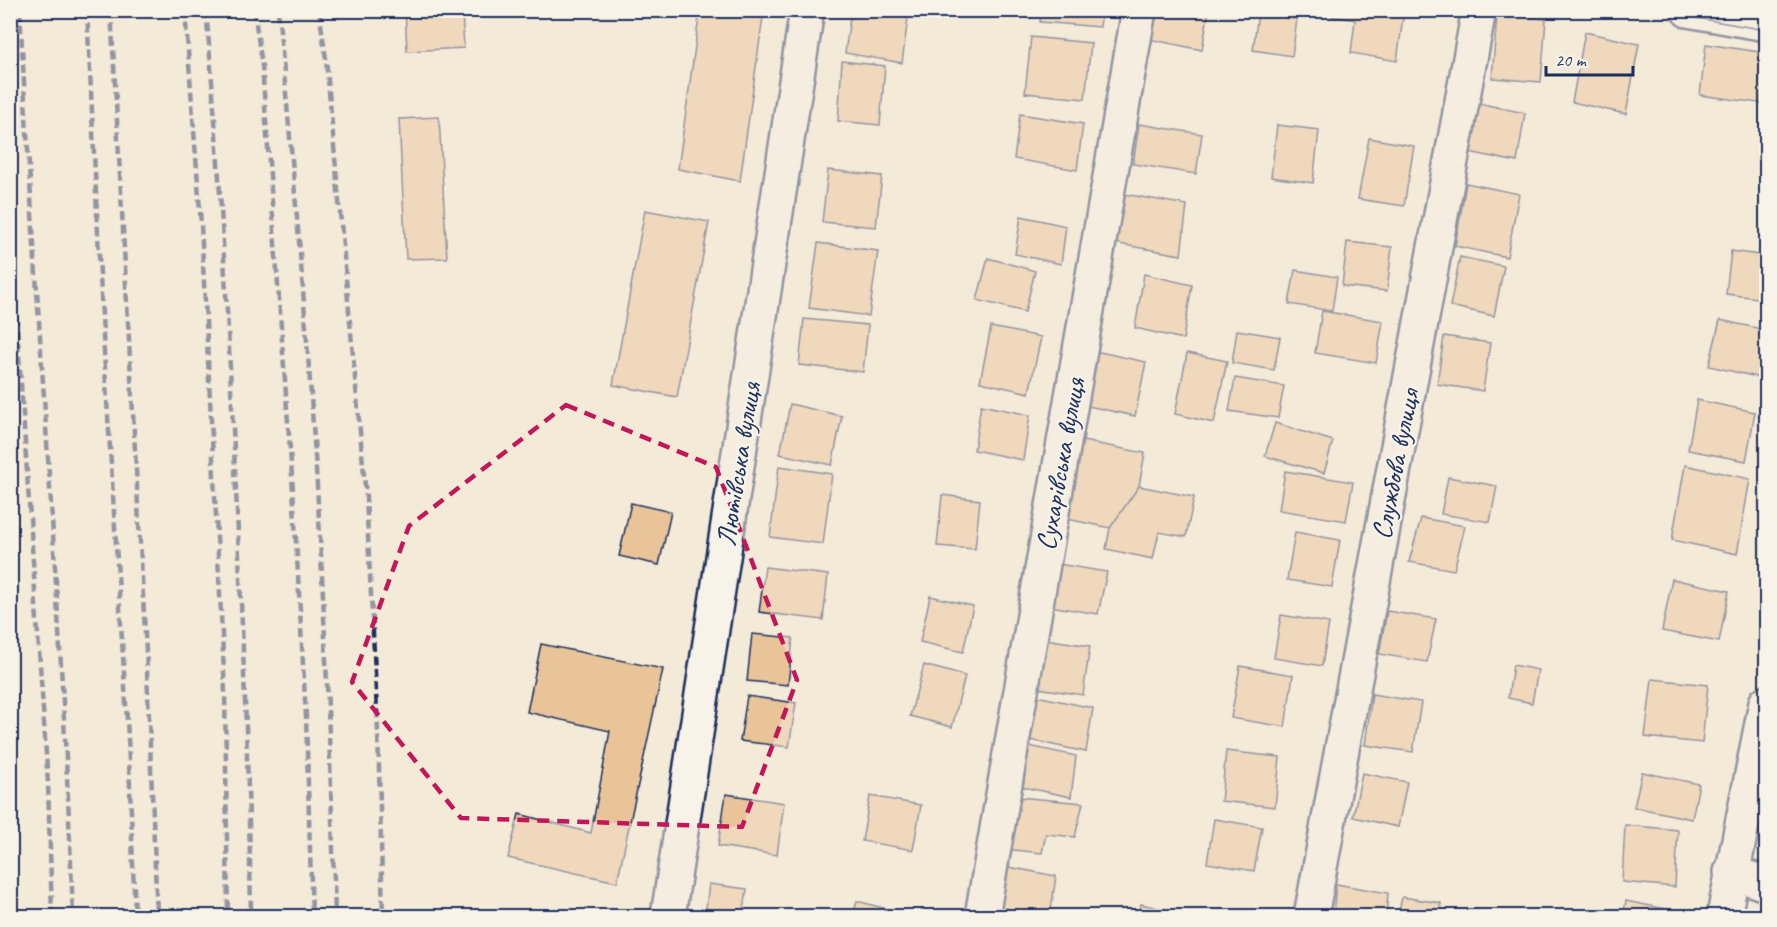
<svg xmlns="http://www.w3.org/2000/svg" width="1777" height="927" font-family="Caveat,sans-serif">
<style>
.building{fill:#e9c499;stroke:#1b2f5e;stroke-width:1.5}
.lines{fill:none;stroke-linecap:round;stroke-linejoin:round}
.minor-casing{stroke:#1b2f5e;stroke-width:38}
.minor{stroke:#f7f3e8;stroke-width:33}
.tram{stroke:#1b2f5e;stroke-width:1.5}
.rail{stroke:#1b2f5e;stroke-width:4.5;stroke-dasharray:9 4.5;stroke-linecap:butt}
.marked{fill:none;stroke:#c2185b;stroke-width:4.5;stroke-dasharray:12 8;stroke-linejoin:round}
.labels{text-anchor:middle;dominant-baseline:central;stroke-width:4.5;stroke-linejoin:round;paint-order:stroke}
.street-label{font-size:28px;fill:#1b2f5e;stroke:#f7f3e8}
</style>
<rect width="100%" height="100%" fill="#f4ead8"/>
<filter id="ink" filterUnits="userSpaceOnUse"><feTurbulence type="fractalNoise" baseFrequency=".0167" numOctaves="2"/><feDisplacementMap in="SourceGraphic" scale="12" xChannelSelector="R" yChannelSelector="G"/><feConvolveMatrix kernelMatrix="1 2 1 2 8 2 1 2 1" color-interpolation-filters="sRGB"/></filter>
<g filter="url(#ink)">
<path class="building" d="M405 10H462L464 48 407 51Z
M700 10H728L763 17 740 181 678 169Z
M851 10H909L902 63 845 53Z
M1041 10H1102L1100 27 1040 22Z
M1149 10H1209L1202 50 1144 38Z
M1332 10H1404L1397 61 1351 53 1355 20 1331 16Z
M1258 13 1297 19 1292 56 1253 50Z
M1497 15 1546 19 1541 82 1492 78Z
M1585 32 1639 44 1626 114 1572 102Z
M1031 37 1091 43 1085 99 1025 93Z
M1706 44 1766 53V104L1700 95Z
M842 61 885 66 880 125 838 121Z
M1478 103 1525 113 1517 162 1469 152Z
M1020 114 1083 124 1077 170 1014 159Z
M439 117 447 258 406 259 399 119Z
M1139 124 1202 134 1196 174 1133 164Z
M1277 125 1319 130 1313 183 1271 177Z
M1369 138 1414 146 1404 206 1358 199Z
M828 170 882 176 876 227 822 222Z
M1466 183 1519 194 1507 257 1455 246Z
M1119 193 1187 205 1181 255 1113 243Z
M645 210 709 222 677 397 613 385Z
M1021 216 1066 226 1061 264 1015 254Z
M1347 242 1392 247 1387 291 1342 286Z
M818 243 878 251 869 316 809 308Z
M1731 251 1766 256V299L1726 294Z
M1460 257 1504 266 1494 316 1450 306Z
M988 258 1035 271 1025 312 977 300Z
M1295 270 1337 277 1332 311 1289 304Z
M1144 274 1192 285 1183 339 1135 328Z
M1322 311 1383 321 1376 363 1315 353Z
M804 319 868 325 863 372 799 365Z
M1720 320 1766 330V379L1709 366Z
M991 327 1041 337 1029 393 980 382Z
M1237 330 1280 337 1274 370 1232 363Z
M1444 336 1490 343 1483 391 1437 384Z
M1095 351 1146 362 1135 416 1083 405Z
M1187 353 1227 361 1214 423 1175 414Z
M1235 378 1284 386 1278 418 1229 411Z
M1697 400 1755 412 1746 461 1688 450Z
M790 404 842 416 832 465 780 454Z
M981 405 1030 415 1023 460 974 450Z
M1275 423 1333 441 1324 473 1265 456Z
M1078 440 1145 453 1139 486 1110 528 1062 518Z
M1685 465 1750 479 1737 554 1672 540Z
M779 466 832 474 823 544 770 537Z
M1285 471 1353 482 1346 521 1279 510Z
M1448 477 1497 486 1490 522 1441 514Z
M1139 486 1194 497 1186 537 1159 532 1153 559 1106 549 1110 528Z
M942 495 980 500 975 549 937 546Z
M631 503 671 512 659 565 619 556Z
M1421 518 1465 526 1454 570 1409 562Z
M1295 532 1340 540 1332 587 1287 580Z
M1058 564 1107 572 1098 614 1049 606Z
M765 567 828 575 823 620 759 612Z
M1672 579 1729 591 1719 642 1662 631Z
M930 596 973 606 963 652 920 642Z
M1387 611 1436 619 1427 662 1379 654Z
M1281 615 1329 623 1322 666 1274 658Z
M752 634 793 638 788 685 747 681Z
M1045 639 1090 646 1083 695 1038 688Z
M541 644 663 669 617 882 508 858 519 814 591 833 610 731 527 712Z
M924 665 965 676 952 727 910 716Z
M1513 665 1538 670 1532 703 1508 698Z
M1240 666 1293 675 1285 727 1231 718Z
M1652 679 1708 685 1702 743 1645 737Z
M1372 694 1421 702 1413 752 1365 745Z
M1032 695 1093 708 1086 752 1025 739Z
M747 696 796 703 789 747 740 741Z
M1029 746 1076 756 1071 797 1023 787Z
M1226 751 1280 757 1275 807 1221 801Z
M1642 772 1699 784 1692 819 1634 807Z
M1362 773 1407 782 1398 827 1353 817Z
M726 794 784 803 777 855 718 846Z
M870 796 921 805 913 850 862 841Z
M1018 797 1083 803 1075 837 1046 834 1042 853 1005 849Z
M1214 819 1262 827 1254 871 1207 863Z
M1625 825 1678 830 1675 887 1622 882Z
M1003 866 1056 876 1050 916 997 907Z
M709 884 747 889 743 916H705Z
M1336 884 1388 893 1386 916H1333Z
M1402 897 1441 903 1439 916H1398Z
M857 901 906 914 905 916H853Z
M1626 901 1680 912 1679 916H1623Z
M1141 904 1171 911 1170 916H1139Z"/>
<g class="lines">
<g class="minor-casing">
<path id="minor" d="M1688 10 1766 24
M1731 872 1766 884
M668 916 807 10
M982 916 1139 10
M1311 916 1479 10
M1724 916 1766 703"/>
</g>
<use href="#minor" class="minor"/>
<path class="tram" d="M1650 10 1766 30
M1735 10 1766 16"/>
<path class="rail" d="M20 10C36 313 62 614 73 916
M87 10 103 336 128 736 135 916
M111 10 147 670 157 916
M185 10 201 224 225 692 228 916
M206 10C221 177 229 344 237 511 243 646 249 781 251 916
M254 10 262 66 294 504 306 717 312 916
M278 10C294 174 308 338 318 502 326 640 331 778 335 916
M319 10 326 59 366 497 378 731 383 916
M10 221 48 783 52 916"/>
</g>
</g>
<path d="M0 0H1777V927H0ZM566 405 716 467 797 680 742 827 461 818 352 682 409 526Z" fill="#f4ead8" fill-opacity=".55" fill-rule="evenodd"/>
<path class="marked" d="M566 405 716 467 797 680 742 827 461 818 352 682 409 526Z"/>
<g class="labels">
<g class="street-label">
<text transform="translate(738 464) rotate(-81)">Лютівська вулиця</text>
<text transform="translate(1060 464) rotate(-80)">Сухарівська вулиця</text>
<text transform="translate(1395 464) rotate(-79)">Службова вулиця</text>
</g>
</g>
<rect width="1777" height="927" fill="none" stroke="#f7f3e8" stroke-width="36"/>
<rect x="18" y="18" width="1741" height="891" fill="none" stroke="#1b2f5e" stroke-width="2" filter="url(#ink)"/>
<path d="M1546 66v9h87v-9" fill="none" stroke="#1b2f5e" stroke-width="3"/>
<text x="1555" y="66" font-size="18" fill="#1b2f5e" stroke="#f7f3e8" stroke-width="4.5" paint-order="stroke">20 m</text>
</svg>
